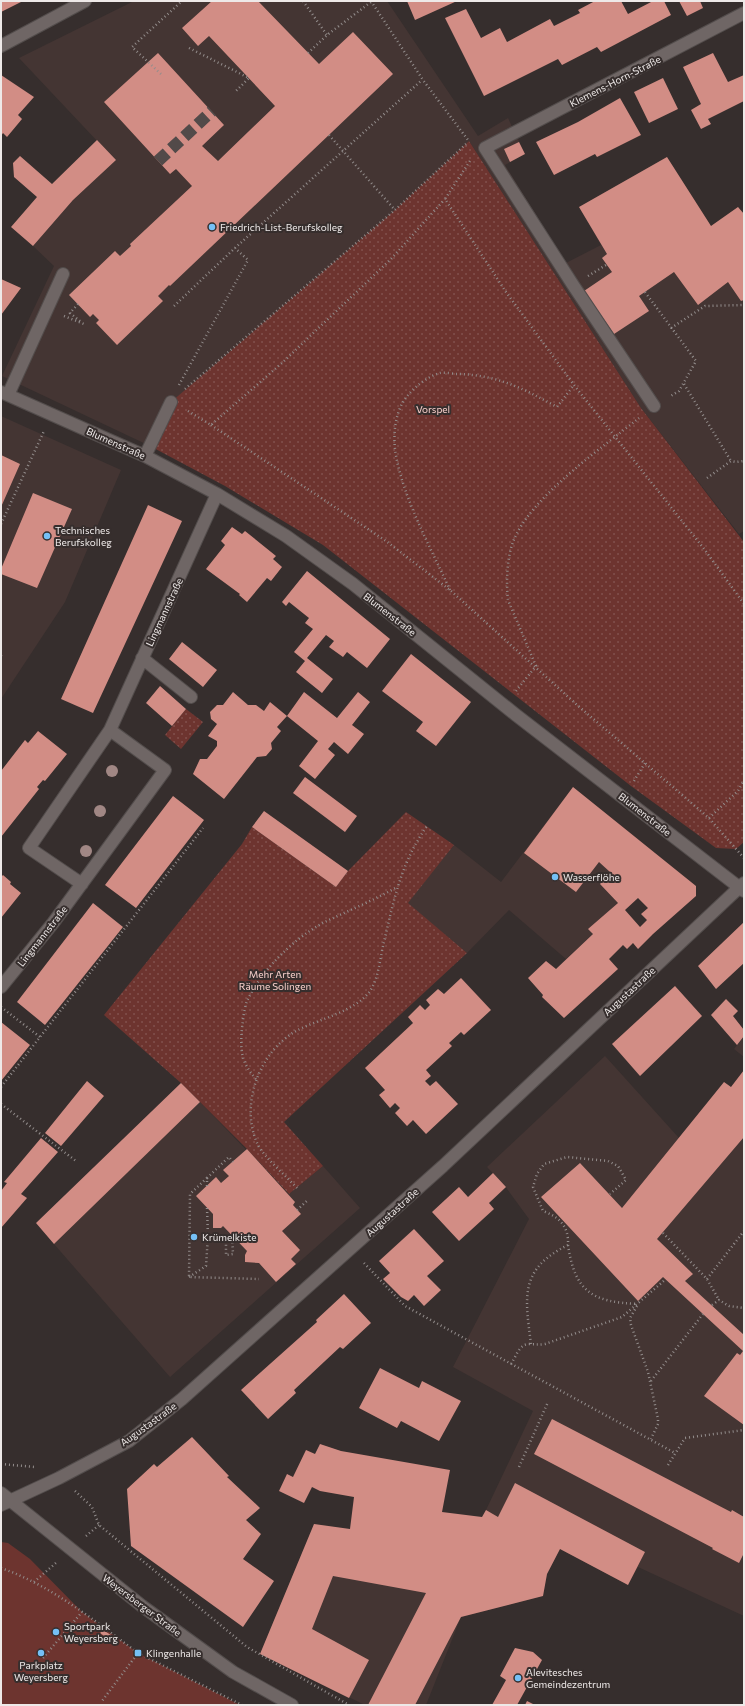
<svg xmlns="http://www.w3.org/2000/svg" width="745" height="1706" font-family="Commissioner,sans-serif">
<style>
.built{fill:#443533}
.grass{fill:#6d342f}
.park{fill:url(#park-dots)}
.building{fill:#d28d85;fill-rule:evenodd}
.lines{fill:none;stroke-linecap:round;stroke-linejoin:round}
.minor-tunnel{stroke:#524a49;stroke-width:12;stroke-dasharray:12 6;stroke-linecap:butt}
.minor-casing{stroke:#534d4c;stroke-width:14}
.path{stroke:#938d8c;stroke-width:2.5;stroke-dasharray:1 3;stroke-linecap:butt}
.minor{stroke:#6f6665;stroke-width:12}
.tree{fill:#a18784}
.poi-dot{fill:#75c0f6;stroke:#362e2d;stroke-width:1.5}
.labels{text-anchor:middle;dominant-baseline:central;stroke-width:4;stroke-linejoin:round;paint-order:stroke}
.street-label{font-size:10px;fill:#eee9e8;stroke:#362e2d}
.poi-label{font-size:10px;fill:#eee9e8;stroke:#362e2d;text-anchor:start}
.park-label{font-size:10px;fill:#f9d0cb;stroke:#362e2d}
</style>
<defs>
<pattern id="park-dots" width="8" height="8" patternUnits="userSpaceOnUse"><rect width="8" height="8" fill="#6d342f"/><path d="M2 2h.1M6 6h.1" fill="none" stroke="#82514d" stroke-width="1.8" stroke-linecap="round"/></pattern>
</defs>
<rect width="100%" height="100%" fill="#362e2d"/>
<path class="built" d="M134 1H387L478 136 508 118 525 154 505 165 566 263 601 245 579 207 667 157 711 226 738 207 744 214V531L739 534 641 408 469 141 150 446 2 376 54 266 33 246 73 200 115 160 19 58Z
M1 416 121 470 65 602 1 699Z
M573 787 638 839 600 884 618 903 589 929 593 934 566 959 509 910 467 953 407 903 454 845 501 882Z
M744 1036V1057L734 1049Z
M605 1056 679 1138 731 1087 744 1070V1616L638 1567 628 1585 560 1549 547 1574 543 1596 461 1617 426 1705H365L260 1654 314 1524 472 1548 474 1537 486 1510 533 1411 453 1367 529 1219 505 1186 487 1167Z
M200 1102 289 1194 323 1166 360 1208 170 1377 54 1244Z"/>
<path class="grass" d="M1 1542 8 1543 30 1559 82 1612 138 1653 240 1705H1Z"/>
<path class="park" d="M469 141 641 408 744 542V842L736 849 716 848 631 786 323 545 225 486 150 446 171 402 395 210Z
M186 709 203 722 181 749 165 735Z
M406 812 454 845 408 903 467 953 284 1122 323 1166 289 1194 247 1149 181 1083 104 1015 242 844 252 827 336 887 348 871Z"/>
<path class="building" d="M1 1H23L1 12Z
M212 1H258L319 64 353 32 393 74 170 286 169 285 158 296 163 301 117 345 96 323 99 320 93 314 90 317 69 295 115 251 120 256 131 246 130 244 192 186 176 169 170 174 104 102 158 53 224 125 202 146 218 161 275 106 209 36 198 46 182 28Z
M407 1H457L415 20Z
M595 1H621L628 14 653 1H664L671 15 601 52 597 47 562 65 558 59 484 96 445 18 466 9 481 38 500 28 507 42 550 19 554 26 580 13 578 10Z
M679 1H700L703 8 687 16Z
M713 53 728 82 744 75V101L708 119 711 124 701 129 691 110 701 104 683 67Z
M1 75 34 97 18 115 22 119 7 137 3 133 1 136Z
M663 78 678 109 649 123 634 92Z
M620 98 641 135 597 157 595 154 554 175 536 142 578 122Z
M97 140 116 160 73 200 33 246 11 227 37 197 14 177 13 163 20 156 52 184Z
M519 142 525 154 510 162 504 149Z
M667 157 711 226 738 207 744 214V300L741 301 728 282 698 305 674 272 639 296 649 311 614 334 584 291 612 272 602 258 607 254 579 207Z
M1 279 21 288 1 315Z
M1 455 20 464 1 507Z
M33 493 72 509 37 588 1 574V569Z
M148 505 182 521 93 713 61 699Z
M232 527 242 534 245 531 276 556 273 559 282 567 271 581 267 578 247 602 239 595 240 594 206 569 225 545 221 541Z
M307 571 390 639 367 668 347 652 343 657 329 647 334 641 326 635 307 658 333 679 322 693 296 672 305 661 294 652 313 629 305 623 309 618 289 602 286 606 282 602Z
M182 642 217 670 203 687 169 659Z
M411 654 471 702 436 746 416 731 423 722 382 691Z
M160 686 186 709 172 726 146 703Z
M233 692 248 705H256L264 711 270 702 287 716 277 727 281 731 271 743 272 749 266 756 257 757 224 799 193 774 200 759H207L217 746V741L208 736 217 724 211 719 210 712 217 705H223Z
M304 692 337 718 358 692 370 702 352 725 364 734 348 754 334 742 328 749 335 755 315 779 299 766 318 741 287 716Z
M38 731 67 754 45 781 43 780 37 787 39 789 1 837V771L25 740 28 743Z
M305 777 357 816 345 832 293 793Z
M573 787 696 886V896L653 934 638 949 633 943 627 949 623 945 609 959 618 969 564 1018 542 997 543 995 528 978 546 961 556 969 593 934 588 929 618 903 600 884 610 872 599 862 576 892 524 853ZM638 898 648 908 641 914 647 920 640 927 625 910Z
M173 796 204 820 136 908 105 885Z
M264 811 348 871 336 887 252 827Z
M3 875 11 882 10 884 21 893 1 918V877Z
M93 903 123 927 45 1025 17 1002Z
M744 922V963L716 989 698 966Z
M461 978 491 1010 464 1035 461 1032 449 1043 452 1046 426 1070 431 1076 425 1081 430 1086 436 1081 458 1104 426 1134 413 1120 407 1126 395 1113 400 1108 395 1103 390 1108 379 1095 385 1090 365 1068 413 1023 408 1017 420 1005 425 1010 430 1005 426 1000 438 989 444 994Z
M675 986 702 1016 640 1076 612 1044Z
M726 999 738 1011 733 1016 744 1030V1036L737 1045 711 1015Z
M1 1022 30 1045 1 1081Z
M744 1070V1137L657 1239 693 1274 685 1281 744 1335V1425L704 1396 737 1353 740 1355 743 1351 663 1277 638 1301 541 1197 580 1163 622 1208 724 1082 731 1087Z
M87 1081 104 1096 61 1146 45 1133Z
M181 1083 200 1102 54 1244 36 1223Z
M41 1138 58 1152 21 1194 27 1198 1 1228V1191L7 1183 4 1182Z
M247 1149 295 1202 293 1205 301 1214 282 1231 300 1250 291 1259 296 1264 276 1282 259 1263 245 1262V1255L247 1251 223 1226 221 1228H213V1214L196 1196 216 1177 221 1183 229 1176 223 1170Z
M493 1173 506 1187 489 1203 494 1209 459 1241 432 1212 459 1187 468 1197Z
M414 1229 444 1261 427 1276 441 1290 424 1306 414 1295 408 1301 401 1297 383 1279 390 1273 379 1261Z
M344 1294 371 1323 343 1349 340 1347 294 1390 296 1393 268 1419 241 1390 317 1322 316 1320Z
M380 1368 419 1388 422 1381 461 1401 439 1441 401 1421 397 1428 359 1408Z
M552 1419 731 1512 732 1510 744 1517V1553L739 1563 712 1549 713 1548 534 1454Z
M192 1437 229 1476 227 1477 260 1508 246 1520 261 1534 243 1559 274 1581 243 1627 131 1546 127 1489 154 1464 157 1467Z
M320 1444 341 1451 450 1470 442 1512 482 1517 486 1510 498 1517 515 1483 645 1552 628 1585 560 1549 547 1574 543 1596 461 1617 415 1705H368L426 1593 333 1576 312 1629 369 1660 349 1698 260 1654 314 1524 350 1529 354 1497 320 1491 312 1487 304 1503 279 1491 287 1474 293 1477 306 1450 315 1454Z
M103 1630 114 1637 111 1641 100 1633Z
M515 1648 533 1652 542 1660 517 1705H492L506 1680 500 1676Z
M527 1701 535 1705H525Z"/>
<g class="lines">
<path class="minor-tunnel" d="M158 161 212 111"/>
<g class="minor-casing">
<path id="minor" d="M1 46 85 1
M1 392 145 456 217 494 286 536 353 584 516 715 744 891
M8 395 63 274
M654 406 573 285 485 148 744 13
M145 456 171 402
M142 658 191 697
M110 730 217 494
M1 987 53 923 165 770 110 730 29 848 82 884
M1 1493 142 1606 233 1672 292 1705
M1 1505 59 1478 129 1441 182 1399 443 1166 744 883"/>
</g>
<path class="path" d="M303 1 327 35
M371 1 423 80 468 140
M189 48 249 78 236 91
M308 53 327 35 371 2
M161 74 132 47 182 1
M329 135 395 210
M470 161 445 199 506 292 574 385 705 550 744 604
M588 276 606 265
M645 292 696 361 679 391 669 397
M78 304 70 313 81 322
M174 306 235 248 422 80
M64 316 84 324
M671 328 705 306 744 305
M684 384 731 461
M179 385 248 260 235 248
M185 389 395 210 466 144
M188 411 211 425 282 363 391 259 445 199
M211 425 386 541 450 590 576 704 709 818 744 858
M707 478 731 461 736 462 744 461
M1 524 44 431
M450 590C431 548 401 495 395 449 393 430 396 407 410 393 417 385 429 376 440 373 445 372 453 374 458 374 498 375 524 389 557 407L574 385
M1 656 2 657
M516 691 536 666 508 600C506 582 507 558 513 542 530 497 602 448 639 418
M634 781 645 763
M709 818 738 791 744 780
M1 1007 40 1037
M256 1079C241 1062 240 1051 242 1028 243 1020 244 1009 247 1001 261 971 293 939 323 923 347 911 373 901 397 887
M1 1087 203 828
M1 1104 76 1161
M207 1178 229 1157 233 1162
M207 1186V1178L190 1194 189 1277 259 1279
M297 1188C287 1177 264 1157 258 1145 239 1106 259 1052 296 1031 318 1019 355 1012 370 991 379 978 380 957 384 942 394 899 401 863 427 826
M207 1208 208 1236
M297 1210 308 1200
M663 1233 707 1279 719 1300
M568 1245C575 1292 592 1302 638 1304
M364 1263 405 1306 675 1453
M189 1277 206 1266 208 1236 226 1237V1255L233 1254 232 1235
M707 1279 744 1231
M712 1305 719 1300 729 1306 744 1308
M637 1306 630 1318 631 1325 648 1372 658 1419V1424L651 1439
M531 1344C525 1297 519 1269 568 1245 569 1226 559 1217 543 1211L533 1187 537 1174 544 1164 567 1157 608 1161 618 1166 626 1180 610 1194
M511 1364C516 1357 519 1344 529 1344 535 1344 539 1345 545 1344L622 1317 666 1279
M651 1381 703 1314
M1 1464 35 1467
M668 1465 685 1438 744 1430
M519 1467 548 1402
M75 1491 92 1507 99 1525 247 1647 349 1705
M86 1536 99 1525
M1 1568C52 1586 95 1621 138 1653L102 1701
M34 1582 57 1562
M138 1653 242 1705
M43 1658 82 1612"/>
<use href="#minor" class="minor"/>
</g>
<g class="tree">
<circle cx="112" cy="771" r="6"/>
<circle cx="100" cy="811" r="6"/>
<circle cx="86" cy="851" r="6"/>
</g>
<g class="poi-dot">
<circle cx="212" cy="227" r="4"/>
<circle cx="47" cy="536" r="4"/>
<circle cx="555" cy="877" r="4"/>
<circle cx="194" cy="1237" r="4"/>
<circle cx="56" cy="1632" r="4"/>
<circle cx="41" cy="1653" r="4"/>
<rect x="134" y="1649" width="8" height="8" rx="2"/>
<circle cx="518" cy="1678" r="4"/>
</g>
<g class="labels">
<g class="street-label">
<text transform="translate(615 81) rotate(-27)">Klemens-Horn-Straße</text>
<text transform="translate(116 443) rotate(24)">Blumenstraße</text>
<text transform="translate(164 612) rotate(-65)">Lingmannstraße</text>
<text transform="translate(390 614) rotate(38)">Blumenstraße</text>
<text transform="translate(645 814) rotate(38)">Blumenstraße</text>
<text transform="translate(42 936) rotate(-52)">Lingmannstraße</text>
<text transform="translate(629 991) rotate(-43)">Augustastraße</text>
<text transform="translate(392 1212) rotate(-42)">Augustastraße</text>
<text transform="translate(148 1424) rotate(-36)">Augustastraße</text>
<text transform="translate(142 1605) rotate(37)">Weyersberger Straße</text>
</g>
<g class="poi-label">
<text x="220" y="227">Friedrich-List-Berufskolleg</text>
<text x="55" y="530">Technisches<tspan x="55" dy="12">Berufskolleg</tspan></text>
<text x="563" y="877">Wasserflöhe</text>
<text x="202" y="1237">Krümelkiste</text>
<text x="64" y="1626">Sportpark<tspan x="64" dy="12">Weyersberg</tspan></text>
<text x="146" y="1653">Klingenhalle</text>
<text x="41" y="1665" text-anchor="middle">Parkplatz<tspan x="41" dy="12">Weyersberg</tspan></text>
<text x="526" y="1672">Alevitesches<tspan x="526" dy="12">Gemeindezentrum</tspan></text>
</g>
<g class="park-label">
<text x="433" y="409">Vorspel</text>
<text x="275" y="974">Mehr Arten<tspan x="275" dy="12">Räume Solingen</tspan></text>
</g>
</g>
<rect width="745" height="1706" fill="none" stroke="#eee9e8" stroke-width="4"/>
</svg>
